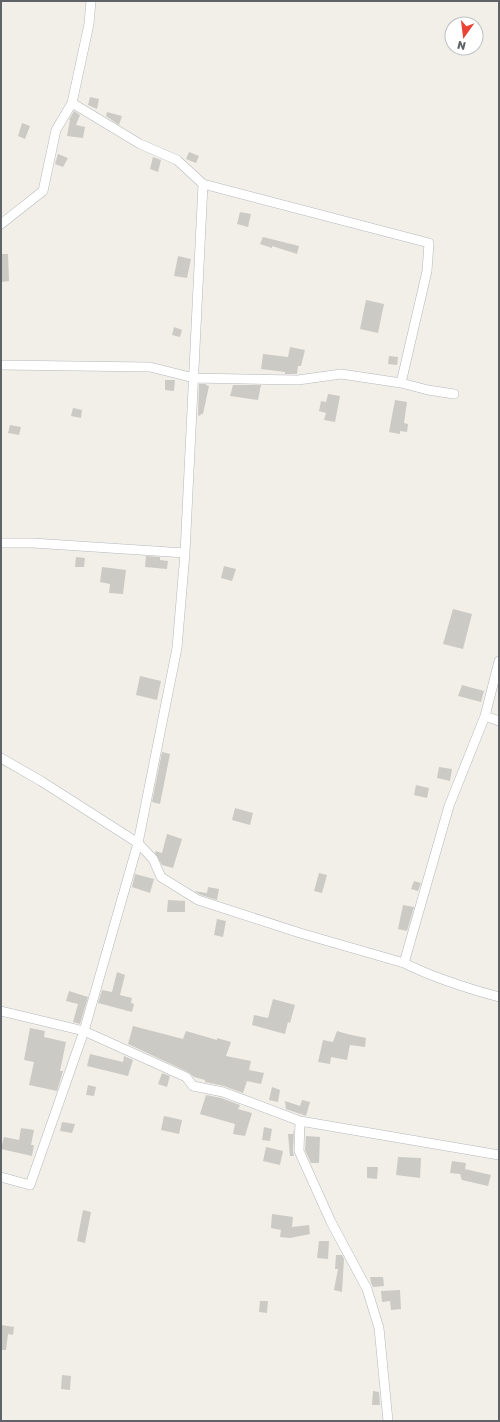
<svg xmlns="http://www.w3.org/2000/svg" width="500" height="1422" font-family="'Golos Text',sans-serif">
<style>
.building{fill:#cccac5}
.lines{fill:none;stroke-linecap:round;stroke-linejoin:round}
.minor-casing{stroke:#b5b8bc;stroke-width:10}
.minor{stroke:#fff;stroke-width:9}
</style>
<rect width="100%" height="100%" fill="#f1efe8"/>
<path class="building" d="M90 97 99 99 97 109 88 105Z
M74 111 80 115 76 125 85 127 83 138 67 136 70 120H69Z
M107 112 122 116 119 125 106 116Z
M22 123 30 126 25 139 18 136Z
M189 152 199 156 196 163 186 159Z
M58 154 68 158 63 167 55 164Z
M153 157 161 160 158 172 150 169Z
M240 212 251 214 248 227 237 224Z
M263 237 299 246 297 254 272 246V248L260 244Z
M1 254H8L9 281 1 282Z
M178 256 191 259 187 278 174 276Z
M366 300 384 304 378 333 360 329Z
M174 327 182 330 180 337 172 335Z
M290 347 305 350 301 366H298L297 374H285V372L261 369 263 354 288 357Z
M389 356 398 357 397 365 388 364Z
M165 380H175L174 391 165 390Z
M199 384H206V385L209 386 203 414H201L200 416 198 415Z
M233 385H261L258 400 230 396Z
M328 394 340 396 335 422 324 420 326 413 319 411 321 401 326 402Z
M395 400 407 402 404 423 408 424 407 432 400 431V434L389 432Z
M73 408 82 410 81 418 71 416Z
M10 425 21 427 19 435 8 433Z
M146 556 160 557V560L168 561 167 569 145 567Z
M76 557 85 558 84 567H75Z
M224 566 236 569 232 581 221 578Z
M102 567 126 570 123 594 109 593 110 584 100 582Z
M453 609 472 614 463 649 443 644Z
M140 676 161 681 157 700 136 695Z
M462 685 484 691 481 702 458 696Z
M162 752 170 754 160 804 152 802Z
M439 767 452 769 450 781 437 778Z
M416 785 429 788 427 798 414 795Z
M235 808 253 813 250 825 232 820Z
M167 834 182 839 173 868 162 865 155 853 156 851 162 853Z
M319 873 327 875 322 893 314 891Z
M135 874 154 879 150 893 132 887Z
M414 881 421 883 418 891 411 889Z
M208 887 219 889 217 900 201 895 194 891 207 893Z
M168 900 185 901V912H167Z
M403 905 414 907 407 931 398 929Z
M217 919 226 921 223 937 214 935Z
M117 972 125 975 120 995 132 998 131 1003 134 1004 132 1012 98 1003 102 990 112 992Z
M69 991 88 997 80 1024 73 1022 78 1004 66 1001Z
M273 999 295 1005 290 1023 288 1022 285 1034 252 1025 254 1015 268 1018Z
M133 1026 183 1039 186 1031 217 1040V1038L231 1042 226 1056 251 1061 249 1070 264 1073 261 1084 247 1081 243 1093 224 1086 205 1082V1080L194 1077 188 1072 128 1044Z
M30 1028 45 1031 44 1037 66 1042 60 1071H63L57 1091 29 1085 34 1062 24 1060Z
M337 1031 347 1034 366 1038 365 1047 350 1045 347 1060 331 1057 330 1064 318 1062 323 1040 333 1042Z
M90 1054 123 1062 124 1056 133 1060 128 1076 87 1066Z
M162 1073 170 1076 167 1087 158 1084Z
M88 1085 96 1087 94 1096 86 1095Z
M272 1087 280 1090 278 1102 269 1100Z
M206 1095 221 1098 240 1105 238 1109 252 1113 245 1136 233 1134 235 1124 200 1114Z
M302 1100 310 1102 306 1116 286 1109 285 1101 300 1106Z
M164 1116 182 1120 179 1134 161 1130Z
M62 1122 75 1124 72 1133 60 1131Z
M264 1127 272 1129 270 1141 262 1140Z
M21 1128 34 1130 31 1145H34L32 1156 1 1149 4 1137 19 1140Z
M294 1130 293 1151 294 1156H290L288 1134H293Z
M306 1136 320 1137 319 1163H311L305 1150Z
M266 1147 283 1151 280 1165 263 1161Z
M398 1157 421 1158 420 1178 396 1175Z
M452 1161 466 1163 465 1169 491 1175 488 1186 462 1180 460 1174 450 1173Z
M367 1167H378L377 1179 367 1178Z
M83 1210 91 1212 85 1243 77 1241Z
M272 1214 293 1217 292 1227 309 1225 310 1234 290 1238 280 1237 281 1230 271 1228Z
M319 1241H329L328 1259 317 1258Z
M336 1255H342L344 1259 342 1292 334 1290 338 1269H335Z
M370 1277H383L384 1286 373 1287 371 1283Z
M400 1290 401 1309 391 1310 390 1301 382 1302 381 1291Z
M260 1301H268L267 1313 259 1312Z
M1 1325 14 1327 13 1335 8 1334 6 1350H1Z
M62 1375 71 1376 70 1390 61 1389Z
M373 1391 379 1392 380 1405H372Z"/>
<g class="lines">
<g class="minor-casing">
<path id="minor" d="M1 224 43 191 56 130 72 103 89 24 91 1
M1 365 150 367 194 378 298 380 341 374 401 383 427 271 429 243 203 184
M401 383 428 390 454 394
M1 543H33L185 553
M485 716 499 721
M1 758 41 781 138 843 153 859 161 877 198 900 300 933 404 963C434 978 466 988 499 997
M404 963 449 806 485 716 499 661
M1 1011 84 1031 186 1077 193 1086 223 1092 300 1121
M1 1177 30 1185 84 1031 138 843 177 648 185 553 203 184 177 160 140 144 72 103
M388 1421 379 1328 367 1289 331 1222 299 1151 300 1121 499 1155"/>
</g>
<use href="#minor" class="minor"/>
</g>
<rect width="500" height="1422" fill="none" stroke="#5f6368" stroke-width="4"/>
<g transform="translate(464 36) rotate(194)"><circle r="19" fill="#ffffff" stroke="#bfc1c3"/>
<path d="M0-3L7 15L0 10L-7 15Z" fill="#ea4335"/>
<text y="-6" font-size="11" font-weight="bold" text-anchor="middle" fill="#5f6368">N</text>
</g>
</svg>
